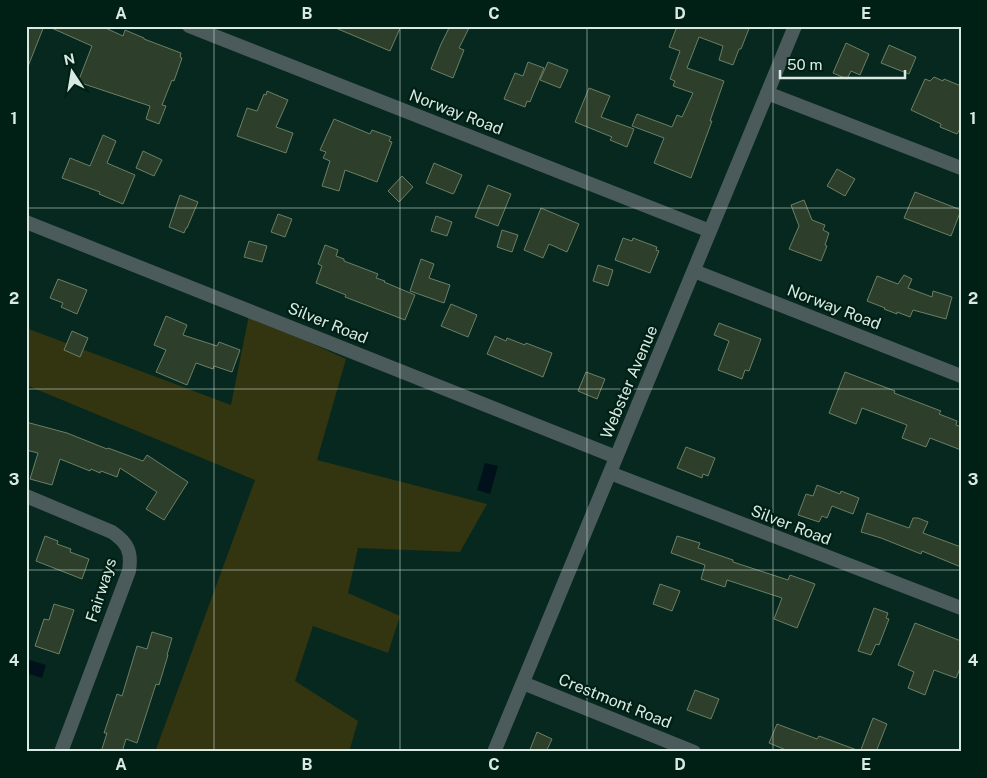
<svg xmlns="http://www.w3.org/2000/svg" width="987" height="778" font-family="'Public Sans',sans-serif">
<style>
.green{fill:#333510}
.water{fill:#00111b}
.building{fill:#2d3f2a;stroke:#6b7f66}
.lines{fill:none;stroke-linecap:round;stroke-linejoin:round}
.minor{stroke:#4b5a5b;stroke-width:14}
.grid{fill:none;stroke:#d8eae2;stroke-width:1;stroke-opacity:0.55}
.labels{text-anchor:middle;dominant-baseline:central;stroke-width:4.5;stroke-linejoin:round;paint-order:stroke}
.street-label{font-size:16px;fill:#d8eae2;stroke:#001f15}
.neatline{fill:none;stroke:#d8eae2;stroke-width:2}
.grid-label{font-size:16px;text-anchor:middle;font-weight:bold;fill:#d8eae2}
</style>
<rect width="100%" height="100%" fill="#06281e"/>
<path class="green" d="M249 315 346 359 317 460 487 504 460 552 358 548 348 593 400 616 388 653 313 626 295 681 358 721 349 752H155L255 480 26 385V328L231 405Z"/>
<path class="water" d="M485 463 498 466 490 494 477 490Z
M26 659 46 665 42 678 26 673Z"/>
<path class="building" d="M26 26H44L27 69H26Z
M47 26H101L123 36 125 30 144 38V39L181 53 180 57 182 58 174 81 172 80 162 105 166 106 159 124 146 119 150 106 78 82 92 46Z
M331 26H401L390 51Z
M450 26H470L459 48 464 50 453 78 431 69 441 44Z
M674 26H750L741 49H739L733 65 719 60 723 46 699 37 687 68 724 81 710 121H712L691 178 654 163 664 138 632 126 637 114 672 127 677 115 682 117 693 93 673 86 675 81 670 79 680 51 669 47 676 29 674 28Z
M846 43 869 54 860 75 851 71 847 79 833 73Z
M889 45 916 57 909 74 881 63Z
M528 62 544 68 530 102 527 101 525 107 504 99 515 73 523 76Z
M548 62 568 70 560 88 540 80Z
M934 77 943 81 944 79 961 86V127L957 134 940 127 941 124 911 110 925 79 930 81Z
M589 88 610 96 601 117 634 129 627 147 610 140 612 137 575 122Z
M267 91 288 100 276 127 293 133 286 153 237 136 247 108 257 111 264 94 266 95Z
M334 119 370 134 372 130 391 137 389 141 392 142 377 182 345 170 339 191 322 186 330 161 323 158 326 152 320 150Z
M103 135 116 141 107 163 135 175 123 204 99 194 100 192 62 178 70 158 90 166Z
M143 151 162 160 154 176 136 168Z
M434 163 462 175 454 193 453 194 426 183Z
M837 169 855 179 845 196 827 186Z
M402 176 413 187 399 202 388 191Z
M488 185 511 194 498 226 475 217Z
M915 192 961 210 951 236 904 218Z
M180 195 198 202 187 228H186L184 233 169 227Z
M804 200 812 220 825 225 823 230 829 233 825 245 827 246 821 261 789 249 799 226 791 205Z
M541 208 579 224 567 252 549 244 543 258 524 250Z
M278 214 292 219 285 237 271 232Z
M436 216 452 222 447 236 431 231Z
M502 230 518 235 512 252 497 247Z
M623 238 632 241 633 238 657 247 656 250 659 251 650 273 615 260Z
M249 241 267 246 262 262 244 257Z
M325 245 338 250 336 256 344 259V261L378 274 376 278 385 281 384 282 415 295 405 320 345 297 346 295 316 283 322 266 318 264Z
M421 259 434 264 429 278 450 285 444 303 410 291Z
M598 265 613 270 608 286 593 281Z
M904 275 912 279 908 288 932 297 933 291 952 297 946 319 913 310 910 317 897 312V314L884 309 885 308 867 301 877 276 898 284Z
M58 279 87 290 77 314 61 307 63 303 50 298Z
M451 304 477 315 468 337 441 326Z
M166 316 187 325 183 335 217 346 219 342 240 350 232 372 214 366 213 369 196 363 187 385 156 372 166 350 154 345Z
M719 323 761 339 749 371 745 370 742 379 718 370 729 341 714 335Z
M72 331 88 338 80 357 64 350Z
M495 336 506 341 507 338 525 345 526 343 552 353 543 377 487 354Z
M586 372 605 379 597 399 578 391Z
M845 372 895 391 894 393 941 411 939 414 957 421 956 425 961 427V450L930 438 926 447 902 438 907 425 862 408 856 424 829 413Z
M26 422 67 433 107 449 108 448 143 461 147 455 188 482 164 520 146 509 157 492 120 468 117 477 101 471 100 473 91 469 90 471 60 459 52 485 30 479 38 453 26 450Z
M686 447 715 458 708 476 703 474 702 478 677 468Z
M817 485 840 494 841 491 859 498 853 514 832 506 827 518 822 516 819 522 798 515 806 494 813 496Z
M867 513 909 528 913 518H918L928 522 923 533 961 547V567L922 551 921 554 881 538 861 532Z
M45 536 58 541 57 544 71 549 70 552 89 559 82 579 36 561Z
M677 536 700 543 698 548 733 560V562L788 580 790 575 815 584 797 628 774 619 782 598 727 580 725 587 701 579 705 565 671 553Z
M660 584 680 591 672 611 653 604Z
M54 604 74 610 59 654 35 646 44 619 49 620Z
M874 608 888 613 886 618 889 619 879 645 876 644 871 655 858 651Z
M915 623 961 641V666L956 678 934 670 925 695 908 688 914 672 898 665Z
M152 632 172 638 167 655H168L159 685 156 684 137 743 126 739 122 752H101L107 733H104L117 694 122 696 137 646 147 649Z
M695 690 719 699 711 719 687 710Z
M873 718 887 724 876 752H860Z
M777 724 817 739 819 736 857 750V752H791L769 743Z
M537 732 552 739 546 752H529Z"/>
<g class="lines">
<path class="minor" d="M189 26 710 231
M767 93 961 168
M26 222 616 457
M694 271 961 376
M610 473 961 608
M26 496 112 532C128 543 132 552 129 571L61 752
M523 683 694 752
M494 752 795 26"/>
</g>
<path class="grid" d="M214 26V752M400 26V752M587 26V752M773 26V752M26 208H961M26 389H961M26 570H961"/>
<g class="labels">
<g class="street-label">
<text transform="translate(456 112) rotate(21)">Norway Road</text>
<text transform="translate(834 307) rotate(21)">Norway Road</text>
<text transform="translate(328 323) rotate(22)">Silver Road</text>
<text transform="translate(629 382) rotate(-67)">Webster Avenue</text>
<text transform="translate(791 525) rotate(21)">Silver Road</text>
<text transform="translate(101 590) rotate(-72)">Fairways</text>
<text transform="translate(615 701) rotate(22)">Crestmont Road</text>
</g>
</g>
<rect width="987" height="778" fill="none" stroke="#001f15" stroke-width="55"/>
<g transform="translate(72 72) rotate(348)" stroke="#001f15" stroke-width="4" paint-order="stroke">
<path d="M0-4L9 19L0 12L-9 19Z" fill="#d8eae2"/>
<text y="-8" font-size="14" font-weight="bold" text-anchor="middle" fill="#d8eae2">N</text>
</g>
<path d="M780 70v8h125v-8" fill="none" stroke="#d8eae2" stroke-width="2.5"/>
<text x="787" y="70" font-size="15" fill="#d8eae2" stroke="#001f15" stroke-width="4" paint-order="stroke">50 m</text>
<rect x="28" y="28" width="932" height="722" class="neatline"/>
<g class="grid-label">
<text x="121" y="19">A</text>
<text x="307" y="19">B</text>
<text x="494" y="19">C</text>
<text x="680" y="19">D</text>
<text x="866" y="19">E</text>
<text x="14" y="124">1</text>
<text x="973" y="124">1</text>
<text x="14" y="304">2</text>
<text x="973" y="304">2</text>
<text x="14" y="485">3</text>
<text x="973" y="485">3</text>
<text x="14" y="666">4</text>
<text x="973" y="666">4</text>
<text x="121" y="770">A</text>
<text x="307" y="770">B</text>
<text x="494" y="770">C</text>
<text x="680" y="770">D</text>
<text x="866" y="770">E</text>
</g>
</svg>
